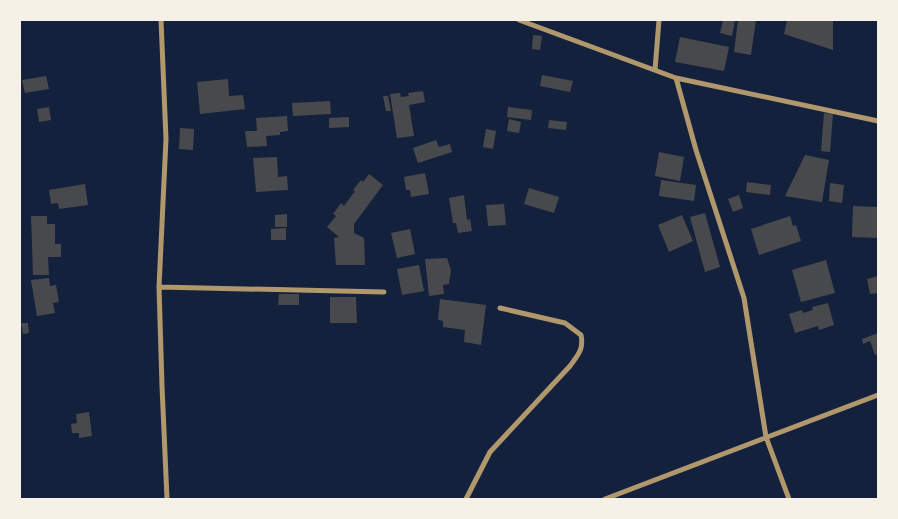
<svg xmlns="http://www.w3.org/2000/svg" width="898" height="519" font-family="Roboto,sans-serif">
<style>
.building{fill:#48494c}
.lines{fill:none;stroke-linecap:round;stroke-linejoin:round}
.minor{stroke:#b1986c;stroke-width:5}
</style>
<rect width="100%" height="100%" fill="#14213d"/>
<path class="building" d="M723 20H735L732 36 720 33Z
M738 20H756L751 55 734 52Z
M787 20H825L833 21V50L784 34Z
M533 35 542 36 540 50 532 49Z
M680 37 729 47 724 71 675 62Z
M542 75 573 81 570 92 540 86Z
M46 76 49 89 25 93 22 80Z
M228 79 229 96 243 95 245 109 200 114 197 82Z
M423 91 425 102 409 105 414 136 397 138 390 94 400 93 401 97 409 96 408 93Z
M383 96H388L391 111H386Z
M330 101 331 114 293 116 292 103Z
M49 107 51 120 39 122 37 109Z
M508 107 532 110 531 120 507 117Z
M824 113 833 114 830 152 821 151Z
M287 116 288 131 280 132V135L266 136 267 146 247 147 245 131H257L256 118Z
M349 117V127L329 128V118Z
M509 119 521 122 519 133 507 131Z
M549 120 567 122 566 130 548 128Z
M180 128 194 129 193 150 179 149Z
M486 129 496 131 493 149 483 147Z
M436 140 439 147 450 144 452 152 418 163 413 148Z
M659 152 684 157 680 181 655 176Z
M805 155 829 160 822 202 785 196Z
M277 157 278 177 287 176 288 190 256 192 253 158Z
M425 173 429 194 411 197 410 190H406L404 177Z
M369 174 383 185 354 224V233L364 238 365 265H336L334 238 339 237 327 227 336 216 333 214 341 203 344 206 355 191 353 190 361 180 363 182Z
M661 180 696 185 694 201 659 196Z
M747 182 771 185 770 195 746 192Z
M830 183 844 185 842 203 829 201Z
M85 184 88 205 59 209 58 203 51 204 49 190Z
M529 188 559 197 554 213 524 204Z
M464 195 467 220 470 219 472 231 458 233 456 223H453L449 198Z
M739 195 743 208 733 212 728 199Z
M504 204 506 225 488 226 486 205Z
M853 206 878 207V238L852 237Z
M705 213 720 267 705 272 690 217Z
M287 214V227H275V215Z
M682 215 693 241 669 252 658 225Z
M31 216H47V224H55V244H61V257H48L49 275H33Z
M790 216 793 226 796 225 801 241 759 255 751 229Z
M286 228V240H271V229Z
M410 229 415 254 397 258 391 233Z
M447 258 451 270 449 284 443 285 444 294 429 296 425 259Z
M826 260 835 293 801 302 792 270Z
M419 265 424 291 402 295 397 269Z
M878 276V293L870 294 867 279Z
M49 278 50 286 56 285 59 302 53 303 55 313 37 316 31 280Z
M279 294H299V305H278Z
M330 297H356L357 323H330Z
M440 299 486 305 481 345 464 342 465 330 443 327V321L438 320Z
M828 303 834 325 819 330 818 326 795 333 789 314 802 310 803 313 813 310 812 307Z
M21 323H28L29 333 23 334Z
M878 333V354L875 355 870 341 863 344 862 339Z
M89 412 92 436 79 438V433H72L71 424 77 423 76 414Z"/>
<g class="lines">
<path class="minor" d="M161 20 166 139 159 287 162 386 167 499
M519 20 676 78 878 121
M655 70 659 20
M676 78 696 150 744 298 766 437 789 499
M159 287 384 292
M466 499 490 452 570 366C578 355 584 349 581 335L565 323 500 308
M605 499 878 395"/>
</g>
<rect width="898" height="519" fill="none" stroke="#f6f1e7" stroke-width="42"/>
</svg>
